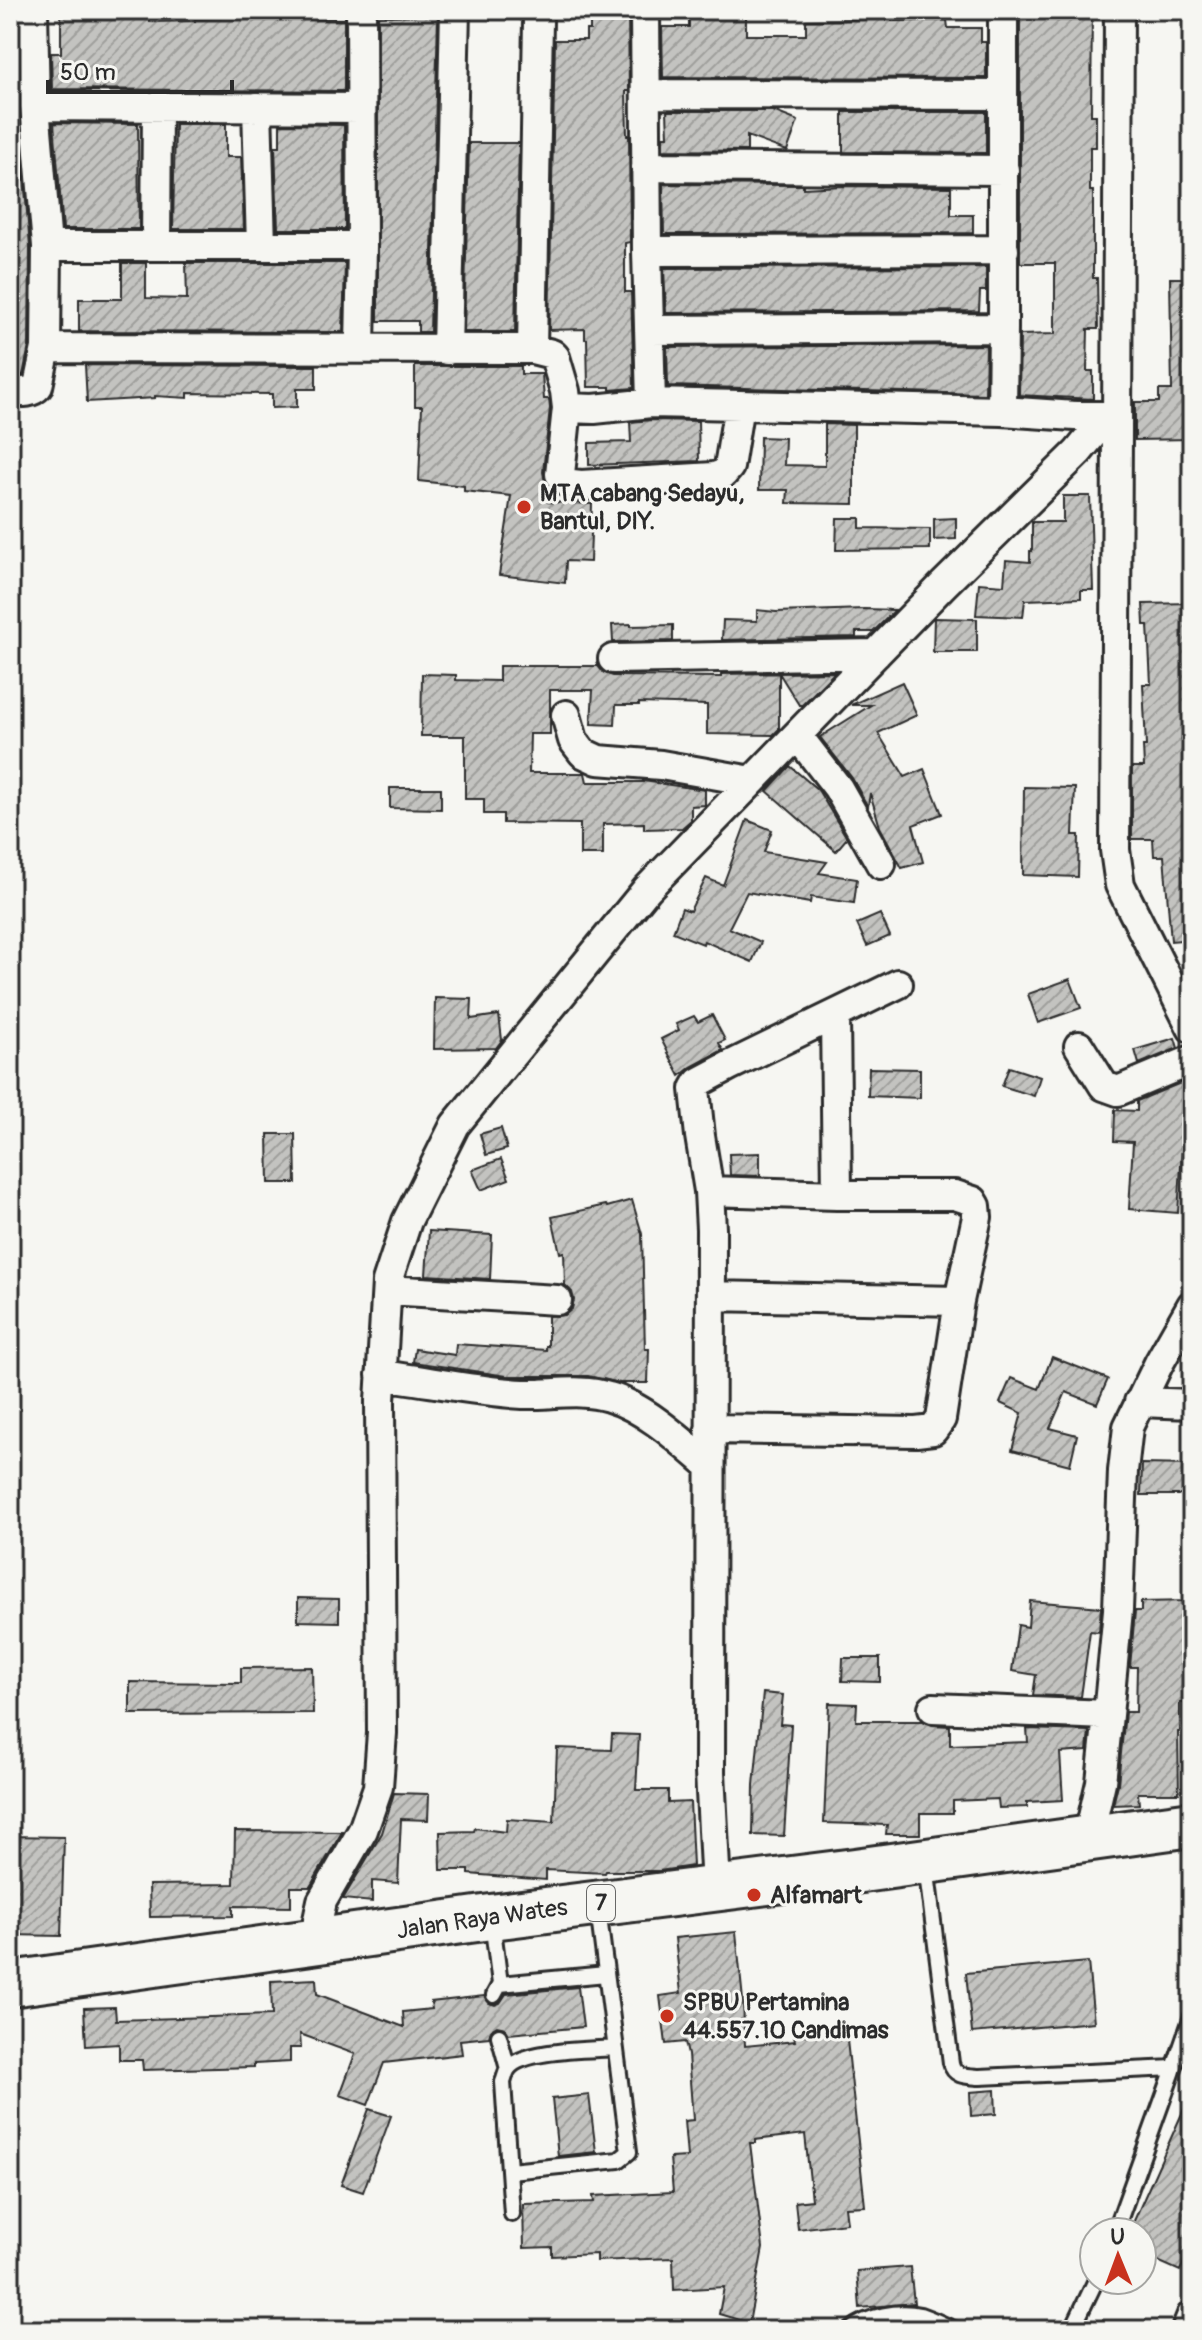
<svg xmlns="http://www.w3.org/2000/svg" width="1202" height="2340" font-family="Pangolin,sans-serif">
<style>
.building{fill:url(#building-hatch);stroke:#2b2b2b;stroke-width:2}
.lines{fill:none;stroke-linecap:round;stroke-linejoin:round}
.lane-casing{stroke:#2b2b2b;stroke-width:20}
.street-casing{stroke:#2b2b2b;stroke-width:34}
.highway-casing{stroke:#2b2b2b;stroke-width:50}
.lane{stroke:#f6f6f2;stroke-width:14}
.street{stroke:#f6f6f2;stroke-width:28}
.highway{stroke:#f6f6f2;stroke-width:44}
.poi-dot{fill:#c8321e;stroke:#f6f6f2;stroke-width:3}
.labels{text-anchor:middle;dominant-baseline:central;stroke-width:6;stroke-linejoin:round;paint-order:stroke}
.shield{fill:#f6f6f2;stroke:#686867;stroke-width:2}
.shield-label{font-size:22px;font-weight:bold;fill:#2b2b2b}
.poi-label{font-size:24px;font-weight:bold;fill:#2b2b2b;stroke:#f6f6f2;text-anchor:start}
.street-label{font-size:24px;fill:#2b2b2b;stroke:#f6f6f2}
</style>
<defs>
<pattern id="building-hatch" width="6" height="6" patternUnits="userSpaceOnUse" patternTransform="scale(2)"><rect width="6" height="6" fill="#c3c3c0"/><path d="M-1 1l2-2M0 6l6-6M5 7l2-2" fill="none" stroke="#9f9f9c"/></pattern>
</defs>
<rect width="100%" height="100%" fill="#f6f6f2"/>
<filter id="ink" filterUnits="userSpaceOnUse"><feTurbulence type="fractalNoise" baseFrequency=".0125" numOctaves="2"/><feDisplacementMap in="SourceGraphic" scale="16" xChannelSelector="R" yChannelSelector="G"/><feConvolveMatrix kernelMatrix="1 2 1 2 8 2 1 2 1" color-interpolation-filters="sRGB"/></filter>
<g filter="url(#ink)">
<path class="building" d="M590 10H628L629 91H626L627 136H629L630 242 625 243V292H631L634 388 610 390V387H588L587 339H585V329L549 330 555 40H586V30H590Z
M1020 10H1092L1091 115H1096V147H1090V191H1093V278H1097L1098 329H1088L1087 371H1093V399L1019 395 1020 335 1055 334V263H1020Z
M150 13V22L195 21V19L276 16V14H295V19H344V91L52 89 51 53H61V16H123V14Z
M689 14H746V35H806V20L868 19V16H892V21L947 20 948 28H981V42H986V78L663 77 662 27H689Z
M438 15 430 332H418V321H378V16Z
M667 111H773L798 121 787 151 747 136V151L663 150V136H668Z
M843 112H986V153L843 152Z
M54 123 138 124 139 229H63Z
M175 124H226V157H241L244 229H173Z
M280 124 344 125 345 229H278L275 146H280Z
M469 143H519L515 332H464Z
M10 154H22L30 247 29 346 23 375H10Z
M663 184 803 185V188L843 186 951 187V215H973V233L664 234Z
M122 263H146V298L187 299 186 263H345L343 332 79 331V299H122Z
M986 267V291H980L979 311 666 313 664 268Z
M1170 278H1192V439L1135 440V402H1159V390H1172Z
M986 345 985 394 668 386 667 347Z
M85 365 316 366V389H297V407L272 408V394L188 393V398L155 396V398L87 402Z
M415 366H521V374H542L544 399H549L550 408 543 472 545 482 549 489 548 502 592 504 590 562 566 561 565 583 499 575 511 496 464 491V486L419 481 422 406H415Z
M652 420 698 421 699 461 589 465V443L631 442 630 422Z
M825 424 854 425V504L787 503 788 490H759L760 437 785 438 784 465 825 466Z
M1063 496H1090L1093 590H1081V598L1025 600 1023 617 976 615 979 583 1004 585 1006 560 1030 562V551H1032V522H1063Z
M837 518H860V528L930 529V549L836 550Z
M956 518V539L934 540V519Z
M1192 603V713H1189L1192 939 1171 941 1164 856H1154L1153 839H1132V767H1144L1143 746H1146L1143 684H1151L1148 625H1144L1143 604Z
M864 609 895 610 873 632H856V637L722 640 723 620 757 621V610L776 612Z
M934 618 977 619V652H933Z
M631 624V626L673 625V641L613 642 612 625Z
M499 666H598L604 673 613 676 721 677V674L835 672 802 705H799L779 673V729L773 735 707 734V705L639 703V705H616L615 725 591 724 593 690H550V734H530L529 773H585L587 782H643V781L705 790V805L691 806V820L682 828 644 829V823L603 824V855H580V824L503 823V814H484V799H465V736H421L422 674 456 675V680L499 681Z
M902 682 917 715 878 733 905 777 924 769 942 814 913 825 923 862 902 868 880 827 870 793 868 807 852 778 820 737 871 705H851Z
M790 766 818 790 847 838 836 851 767 791Z
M1024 787 1075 788 1073 835H1079L1078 877 1023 875Z
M390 788H441V809L390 808Z
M747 820 772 830 764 852 827 862 819 873 857 879 854 903 811 897 810 903 747 892 729 928 761 942 752 962 704 941 703 944 673 932 682 908 690 911 706 878 723 885Z
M880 914 890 936 867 946 857 924Z
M1070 979 1081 1008 1038 1023 1028 994Z
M435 998 472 999 471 1019 499 1015 502 1040 496 1048 434 1049Z
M712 1015 725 1040 719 1043 723 1050 691 1067 680 1076 661 1039 679 1030 676 1024 694 1016 698 1022Z
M1175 1038 1178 1048 1139 1064 1135 1050Z
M1009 1067 1040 1077 1034 1096 1002 1086Z
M869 1068 920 1069V1098L868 1096Z
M1188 1080 1189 1083H1192V1122H1184L1178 1213 1129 1209 1133 1142 1114 1141 1115 1110 1137 1111V1101Z
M501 1128 507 1149 486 1155 480 1134Z
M268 1134H295L296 1183H269Z
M760 1153V1176L730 1175 729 1154Z
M501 1159 509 1179 481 1190 472 1170Z
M632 1200 642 1234 645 1349H649L648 1383H620L588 1376H507L413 1362 415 1349 455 1355 456 1344 546 1350V1346H548V1316L565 1315 572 1309 574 1300 572 1292 565 1285 564 1252 560 1253 552 1217 606 1205 607 1207Z
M429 1231 492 1235 490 1279 426 1275Z
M1052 1357 1108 1379 1097 1404 1066 1392 1050 1428 1077 1435 1070 1465 1012 1450 1022 1413 1000 1403 1011 1378 1039 1389Z
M1142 1464 1192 1465V1495H1141Z
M298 1598 339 1599V1622L298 1621Z
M1030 1601 1101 1607 1099 1632 1090 1631 1081 1697 1033 1695 1036 1675 1012 1671 1018 1625 1028 1627Z
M1189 1601V1673L1192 1672V1703H1180V1732H1178L1179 1793H1138L1139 1804 1113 1805 1118 1784 1125 1712H1136L1137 1667H1130L1135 1611H1141V1602Z
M843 1658H880V1682L842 1681Z
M312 1667 313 1713 130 1714V1682L241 1683V1668Z
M763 1693 783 1695 780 1724 791 1725 784 1836 753 1835 754 1785Z
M829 1703 857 1704 856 1721H923L932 1725 950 1726V1745L1028 1742 1027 1729 1089 1731 1087 1751 1060 1753 1063 1800 1027 1802V1807L999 1808 998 1799 953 1801V1813H920V1834H886L887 1825 824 1823Z
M612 1734 639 1735 636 1790H668V1803L690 1802 693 1866 659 1871H606L605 1873 546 1870V1880L469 1874V1870H441L440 1832 474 1831 475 1828 506 1832 507 1819 554 1822 557 1748 611 1750Z
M394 1793 429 1794 428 1820 401 1819 398 1883 372 1881V1902L343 1899 382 1833Z
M235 1831 342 1832 310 1887H291V1907L233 1906V1916L150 1917 149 1885 234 1884Z
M10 1836 64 1837 61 1936 10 1935Z
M736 1932 743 2000 745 2046 795 2041 794 2036 846 2031 865 2206 845 2207 847 2223 798 2229 795 2202 812 2200 805 2134 755 2140V2143H750L763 2248 749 2323 719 2314 724 2287 674 2290 673 2258 596 2261V2254L552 2256V2247L524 2248 523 2204 594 2202 593 2196 673 2192 670 2158 687 2157 684 2121 693 2120 688 2055 685 2042 666 2044 660 1996 681 1993 675 1938Z
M1088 1962 1094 2022 972 2033 966 1973Z
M316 1979 317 1994 404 2027 403 2012 432 2009 431 2002 484 1996 489 2003 495 2005 500 2003 506 1994 578 1987 583 2027 509 2034 505 2028 497 2026 491 2030 489 2037 460 2040 462 2054 384 2063 368 2105 340 2095 355 2054 300 2034 301 2048H290V2062L254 2064V2067L143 2070 142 2060H119V2044L86 2046 84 2008 115 2007 116 2020 272 2015 271 1981Z
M995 2090 996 2114 971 2116 970 2092Z
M1192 2091V2245L1180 2271 1142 2254V2232H1129Z
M589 2095 596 2152 558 2156 552 2099Z
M369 2109 391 2116 363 2192 341 2185Z
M910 2267 914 2303 860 2308 857 2271Z"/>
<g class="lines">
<g class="lane-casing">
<path id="lane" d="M926 1866 951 2063C954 2077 967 2076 980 2077L1174 2068 1115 2232
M492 1921 500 1984 494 1995
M500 1984 606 1974
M499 2036 508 2069
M1174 2068 1192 2016
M510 2171 619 2160 629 2152 598 1909
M512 2214 503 2082C505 2078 505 2073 508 2069 522 2049 591 2050 615 2048
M851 2330C867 2316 899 2310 920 2315 932 2319 944 2325 956 2330
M1072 2330 1096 2280"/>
</g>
<g class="street-casing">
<path id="street" d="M645 10 647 251 651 403
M1119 10 1115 850 1120 885 1192 1028
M647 94 1003 95
M35 106 361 108
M257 107 261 246
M646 167 1004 170
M47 246H362
M156 246 157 106
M647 251 1004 250
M649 330 1003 328V10
M360 347 362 246 361 10
M46 348 532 349 552 354 555 357 565 391 567 408 594 409 651 403 1002 411 1075 416H1114
M532 349 538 21 537 14 533 10
M447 350 455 10
M10 392C19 392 31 394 38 386L46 348 47 246 35 106 33 10
M567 408 560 474C564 484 572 484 581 485L714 477 723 474 729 467 739 405
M1002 411 1003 328
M613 659 876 654
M566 715 573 740 583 753 598 760 661 765 752 781
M797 735 838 788 881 864
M835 1015 837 1195
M1079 1046 1104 1086 1118 1091 1192 1060
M709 1191 837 1195H955L973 1201 976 1206 977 1217 959 1301 941 1419 933 1430 916 1432 710 1429
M387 1290 557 1300
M711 1296 959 1301
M381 1375C428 1381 476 1391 523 1394 552 1395 580 1388 609 1397 645 1407 682 1442 710 1466
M1139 1402 1192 1404
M933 1708 1108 1715
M1088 1839 1101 1782 1108 1715 1118 1610 1123 1471 1128 1427 1159 1363 1192 1305
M716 1888 710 1772 711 1229 709 1191 700 1136 695 1089 699 1082 729 1066 898 984
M319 1941 318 1920 322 1901 363 1830 378 1787 382 1733 380 1401 387 1282 407 1221 455 1125 647 889 943 585 1078 452 1092 435 1098 417
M1186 2330 1192 2315"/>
</g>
<g class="highway-casing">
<path id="highway" d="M10 1984 491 1917 855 1871 1192 1824"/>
</g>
<use href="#lane" class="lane"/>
<use href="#street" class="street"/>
<use href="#highway" class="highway"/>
</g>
</g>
<g class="poi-dot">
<circle cx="524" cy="507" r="8"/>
<circle cx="754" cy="1895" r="8"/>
<circle cx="667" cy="2016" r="8"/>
</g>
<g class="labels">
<rect class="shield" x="587" y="1885" width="28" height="36" rx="6"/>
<g class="shield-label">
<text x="601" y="1903">7</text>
</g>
<g class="poi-label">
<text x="540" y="493">MTA cabang Sedayu,<tspan x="540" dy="28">Bantul, DIY.</tspan></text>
<text x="770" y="1895">Alfamart</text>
<text x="683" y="2002">SPBU Pertamina<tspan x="683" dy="28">44.557.10 Candimas</tspan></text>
</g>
<g class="street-label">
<text transform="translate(482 1919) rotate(-8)">Jalan Raya Wates</text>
</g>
</g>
<rect width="1202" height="2340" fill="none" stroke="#f6f6f2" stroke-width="40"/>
<rect x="20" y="20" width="1162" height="2300" fill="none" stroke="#2b2b2b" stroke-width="3" filter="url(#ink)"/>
<g transform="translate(1118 2256) rotate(359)"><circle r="38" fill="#f6f6f2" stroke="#a5a5a2" stroke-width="2"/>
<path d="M0-6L14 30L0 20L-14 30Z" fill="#c8321e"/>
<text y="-12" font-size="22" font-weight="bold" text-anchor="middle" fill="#2b2b2b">U</text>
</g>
<path d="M48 80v12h184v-12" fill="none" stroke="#2b2b2b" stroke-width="4"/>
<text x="60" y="80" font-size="24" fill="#2b2b2b" stroke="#f6f6f2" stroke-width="6" paint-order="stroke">50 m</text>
</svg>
